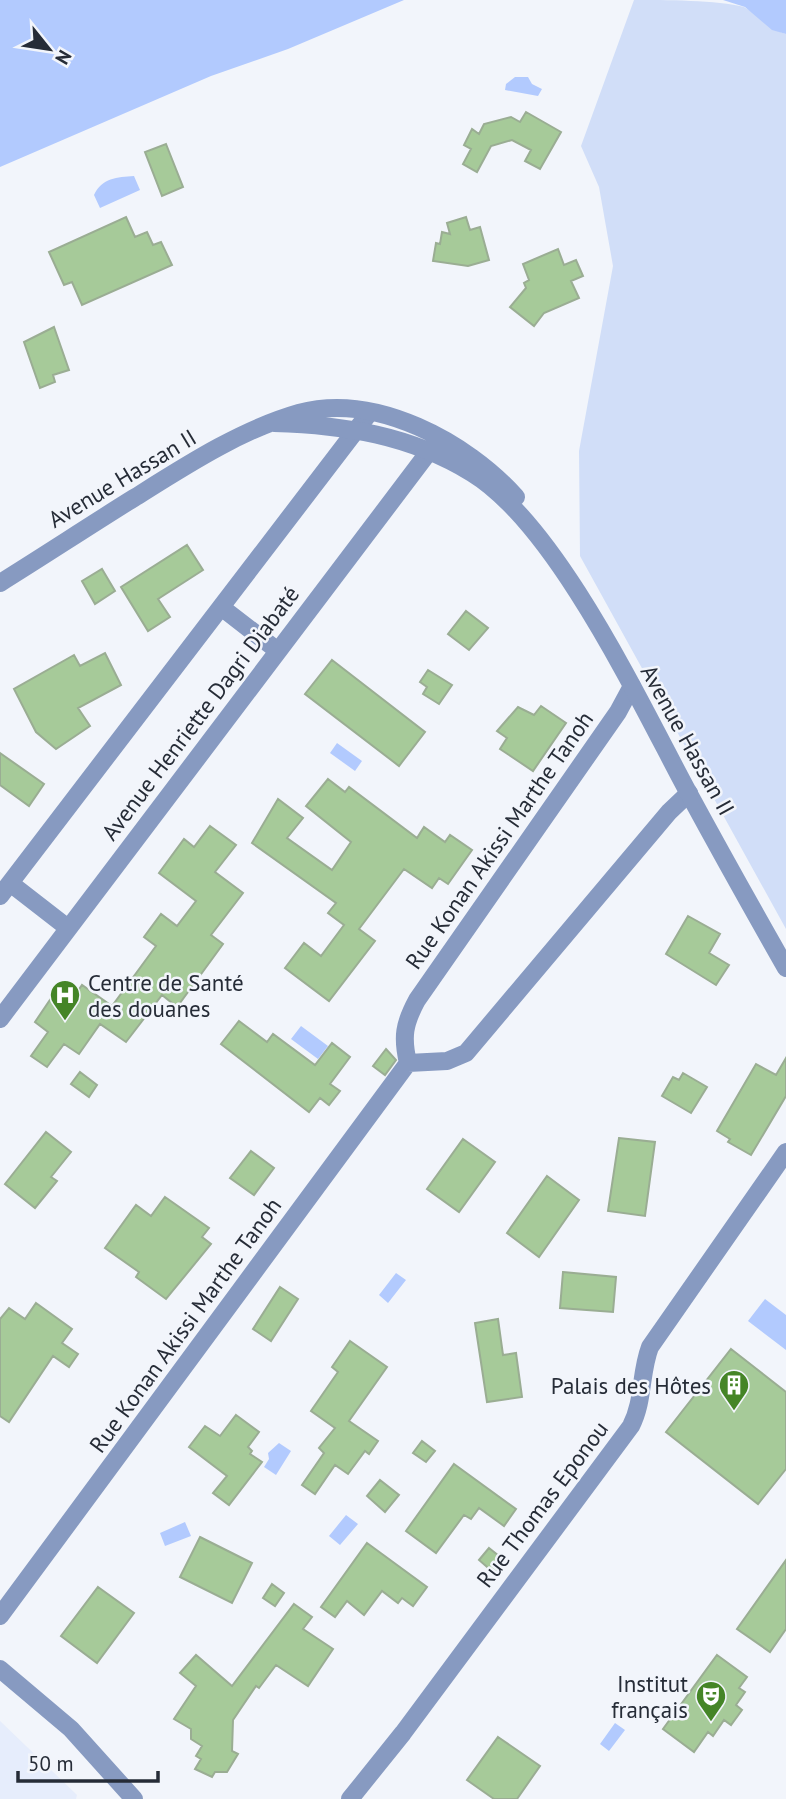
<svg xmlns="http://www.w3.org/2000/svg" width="786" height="1799" font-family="'PT Sans',sans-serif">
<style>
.built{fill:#e6edfc}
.green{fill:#d1def8}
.water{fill:#b2cafe}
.building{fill:#a6ca99;stroke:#9aad93;stroke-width:2}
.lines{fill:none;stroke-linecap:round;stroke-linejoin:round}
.minor{stroke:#879ac1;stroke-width:18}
.tertiary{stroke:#879ac1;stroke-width:18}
.labels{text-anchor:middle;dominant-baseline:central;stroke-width:5;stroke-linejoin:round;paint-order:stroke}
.street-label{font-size:23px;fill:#262c37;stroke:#f2f5fb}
.poi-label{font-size:23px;fill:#262c37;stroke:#f2f5fb;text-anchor:end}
</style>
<rect width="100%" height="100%" fill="#f2f5fb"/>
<path class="built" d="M0 1721 77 1795 76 1799H0Z"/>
<path class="green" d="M634 0C664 0 718 0 744 7 761 16 767 29 786 34V929L580 556 579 451 613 266 599 187 581 146Z"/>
<path class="water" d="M0 0H404L288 49 211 76 0 167Z
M723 0H786V34L772 30 745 7Z
M515 77H528L532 84 542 89 538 96 505 90 506 84Z
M134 176 140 190 100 208 94 195C102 178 117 177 134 176Z
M337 743 362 761 355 771 330 753Z
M301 1026 328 1046 318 1059 291 1039Z
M396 1273 406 1280 388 1303 379 1295Z
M765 1299 786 1315V1350L748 1321Z
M279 1443 291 1451 276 1475 264 1467 269 1459 268 1453Z
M346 1515 358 1524 340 1545 329 1536Z
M185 1522 191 1536 165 1546 160 1533Z
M615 1723 625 1730 609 1751 600 1744Z"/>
<path class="building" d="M526 112 561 132 540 169 525 161 531 150 512 140 491 146 477 172 463 164 471 149 464 145 472 129 479 134 484 124 511 117 520 122Z
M166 144 183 187 162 196 145 152Z
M126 217 135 237 147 232 153 245 161 242 172 265 82 305 72 282 64 285 49 252Z
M466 217 470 230 480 227 489 260 468 266 433 261 436 243 440 244 442 232 450 234 447 223Z
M558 249 564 265 576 260 583 276 571 281 579 298 544 313 534 326 510 307 526 288 524 283 529 280 523 264Z
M54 327 69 370 53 375 55 382 40 388 24 342Z
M187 545 203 570 158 599 170 617 148 631 121 587Z
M102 569 115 591 95 604 82 581Z
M466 611 488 628 469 650 448 634Z
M105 653 121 685 78 708 90 726 56 749 36 732 14 689 74 655 80 666Z
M332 660 425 732 399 766 305 694Z
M428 670 452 685 439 704 423 694 427 687 420 682Z
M541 706 566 723 533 771 500 749 507 738 497 731 518 707 534 715Z
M0 753 44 784 29 806 0 785Z
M328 779 345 792 349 787 417 838 424 827 445 842 450 835 472 850 448 884 439 878 432 888 404 869 359 929 375 941 329 1001 285 968 304 943 321 956 344 925 328 913 336 903 252 843 278 799 303 818 287 838 332 870 351 842 306 806Z
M210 826 236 845 215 872 243 893 211 935 223 944 177 1007 162 995 126 1042 100 1024 79 1054 64 1044 47 1067 31 1056 48 1032 35 1022 54 994 69 1004 82 985 112 1006 156 946 144 937 161 914 177 926 196 901 159 873 184 839 194 847Z
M688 916 720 934 709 953 729 965 716 985 666 954Z
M239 1021 267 1042 273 1034 315 1065 332 1043 350 1057 330 1084 340 1091 329 1105 320 1098 309 1112 221 1044Z
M386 1049 396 1060 385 1075 373 1066Z
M786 1058V1096L751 1155 728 1142 730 1139 717 1131 756 1064 776 1075Z
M80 1072 97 1085 89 1097 71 1084Z
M683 1073 707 1087 691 1113 662 1096 673 1077 679 1080Z
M46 1132 71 1152 51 1177 57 1181 35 1208 5 1184Z
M619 1138 655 1142 645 1216 608 1211Z
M463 1139 495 1162 459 1212 427 1189Z
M251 1151 274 1168 254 1195 230 1178Z
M547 1176 579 1200 539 1257 507 1233Z
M165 1197 209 1228 202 1237 211 1244 166 1299 136 1277 139 1272 105 1248 136 1205 151 1216Z
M563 1272 616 1277 613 1312 560 1308Z
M280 1287 298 1299 271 1341 253 1329Z
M36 1303 72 1329 62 1343 78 1354 69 1367 53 1356 9 1422 0 1416V1319L9 1308 25 1319Z
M498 1319 503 1355 516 1353 522 1397 487 1402 475 1323Z
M350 1341 387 1367 349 1421 378 1441 369 1454 365 1451 348 1474 335 1465 315 1494 302 1485 324 1453 319 1448 335 1428 311 1411 338 1372 332 1367Z
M731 1349 786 1392V1469L758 1504 666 1432Z
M236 1415 259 1432 248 1447 252 1451 250 1454 262 1462 229 1505 213 1493 227 1476 189 1447 205 1426 220 1436Z
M422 1441 435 1451 426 1462 413 1453Z
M454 1464 516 1509 504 1526 479 1508 471 1519 464 1515 436 1553 406 1531Z
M380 1480 399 1495 385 1512 367 1496Z
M200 1537 252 1563 232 1603 180 1577Z
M367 1543 427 1587 413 1606 402 1598 398 1603 382 1591 364 1615 347 1601 335 1617 321 1607Z
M489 1548 504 1560 494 1573 479 1560Z
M786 1560V1629L770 1652 737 1629Z
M272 1584 284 1593 275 1606 263 1598Z
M98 1587 134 1613 97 1663 61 1636Z
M294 1604 312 1617 303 1629 333 1649 308 1686 276 1665 259 1688 256 1686 233 1720 232 1751 238 1754 227 1772H215L212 1777 195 1769 201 1759 196 1756 202 1746 191 1739V1729L174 1719 196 1686 180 1673 196 1655 232 1686Z
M717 1655 747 1677 739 1688 745 1692 736 1705 742 1710 731 1725 724 1720 713 1736 708 1732 694 1752 663 1729Z
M498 1737 540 1766 517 1799H494L467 1780Z"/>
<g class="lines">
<path class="minor" d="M221 607 278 651
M10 883 68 928
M0 896 370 412
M0 1019 437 441
M408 1063 447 1061 466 1053 669 812 689 793
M0 1616 408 1063C402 1037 404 1024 417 1000L618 712 632 686
M350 1799 403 1733 631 1426C644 1401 640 1373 650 1347L786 1152"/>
<path class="tertiary" d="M274 423C344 425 410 435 472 473 557 525 640 703 688 792 720 851 753 910 786 968
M0 583C45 555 89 526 134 498 185 466 240 430 299 413 375 392 467 442 516 497
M0 1669 71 1729 134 1799"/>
</g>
<defs>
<g id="hospital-pin" transform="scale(1.575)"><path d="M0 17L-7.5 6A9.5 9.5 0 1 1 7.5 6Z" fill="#458527" stroke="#f2f5fb"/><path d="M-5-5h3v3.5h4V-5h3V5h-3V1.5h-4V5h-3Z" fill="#fff"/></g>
<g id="building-pin" transform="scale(1.575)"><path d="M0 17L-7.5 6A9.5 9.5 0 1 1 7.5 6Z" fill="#458527" stroke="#f2f5fb"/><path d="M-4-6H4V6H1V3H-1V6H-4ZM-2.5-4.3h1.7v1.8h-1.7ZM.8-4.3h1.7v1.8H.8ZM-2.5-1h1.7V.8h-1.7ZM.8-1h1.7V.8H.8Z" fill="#fff"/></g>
<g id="theatre-pin" transform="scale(1.575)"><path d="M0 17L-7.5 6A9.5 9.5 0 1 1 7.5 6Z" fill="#458527" stroke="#f2f5fb"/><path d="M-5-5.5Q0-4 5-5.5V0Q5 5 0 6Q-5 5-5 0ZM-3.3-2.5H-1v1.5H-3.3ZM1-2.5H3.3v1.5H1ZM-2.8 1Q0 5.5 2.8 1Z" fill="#fff"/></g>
</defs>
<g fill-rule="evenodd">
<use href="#hospital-pin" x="65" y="995"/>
<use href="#building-pin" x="734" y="1385"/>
<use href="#theatre-pin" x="711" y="1696"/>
</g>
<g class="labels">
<g class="street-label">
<text transform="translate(122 478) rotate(-31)">Avenue Hassan II</text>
<text transform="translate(200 713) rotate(-53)">Avenue Henriette Dagri Diabaté</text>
<text transform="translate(688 740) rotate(61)">Avenue Hassan II</text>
<text transform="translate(499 840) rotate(-55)">Rue Konan Akissi Marthe Tanoh</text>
<text transform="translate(185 1325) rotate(-54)">Rue Konan Akissi Marthe Tanoh</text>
<text transform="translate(542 1504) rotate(-53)">Rue Thomas Eponou</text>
</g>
<g class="poi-label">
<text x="88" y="982" text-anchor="start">Centre de Santé<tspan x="88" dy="26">des douanes</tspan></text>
<text x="711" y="1385">Palais des Hôtes</text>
<text x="688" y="1683">Institut<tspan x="688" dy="26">français</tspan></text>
</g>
</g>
<g transform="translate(49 49) rotate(120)" stroke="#f2f5fb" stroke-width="5" paint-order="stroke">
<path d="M0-5L12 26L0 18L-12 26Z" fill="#262c37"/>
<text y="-10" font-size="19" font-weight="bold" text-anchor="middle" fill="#262c37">N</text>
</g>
<path d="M18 1771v10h140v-10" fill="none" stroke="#262c37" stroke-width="3.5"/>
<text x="28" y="1771" font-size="21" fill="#262c37" stroke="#f2f5fb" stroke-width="5" paint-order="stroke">50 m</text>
</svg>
